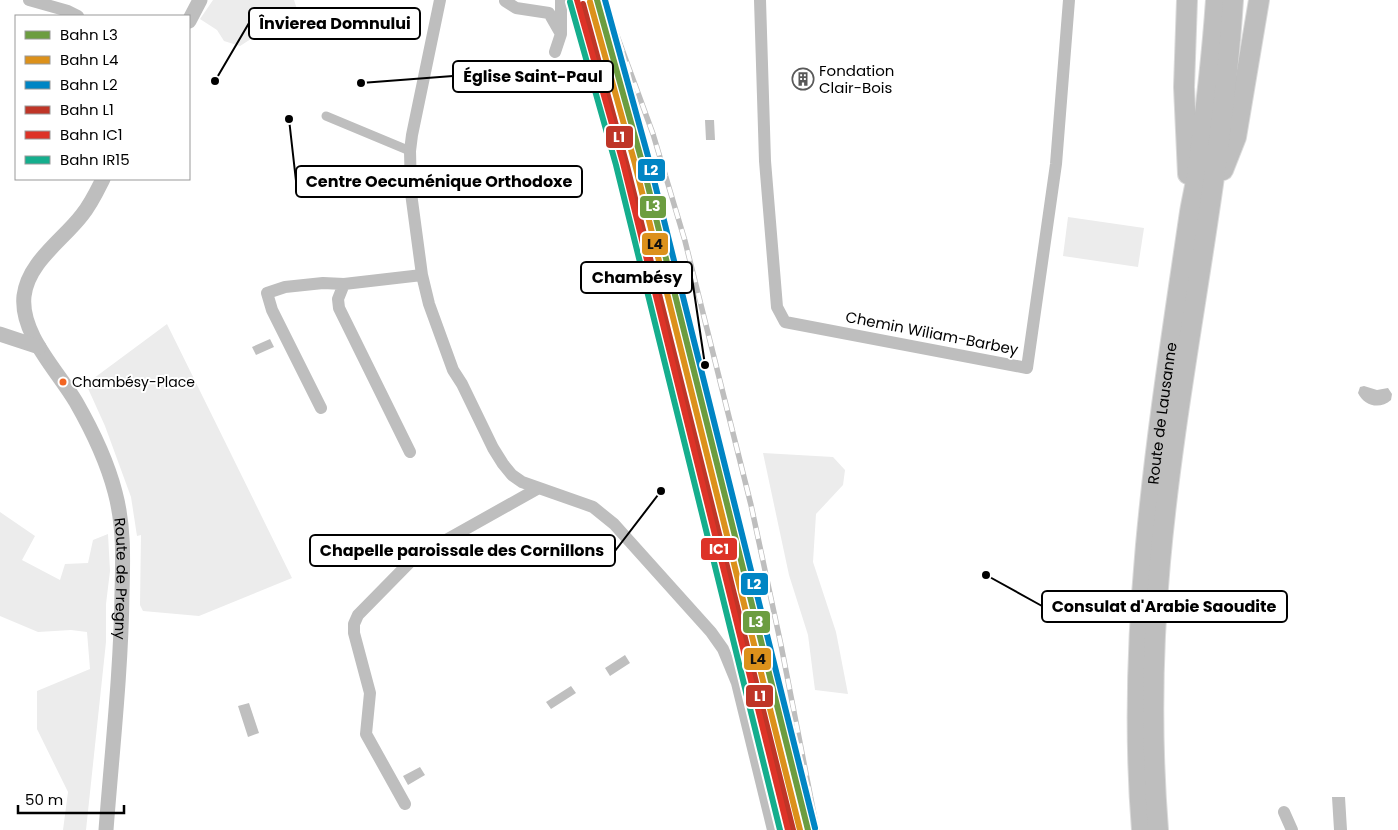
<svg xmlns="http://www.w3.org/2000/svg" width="1398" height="830" font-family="Poppins,sans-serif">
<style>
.green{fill:#ececec}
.water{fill:#bfbfbf}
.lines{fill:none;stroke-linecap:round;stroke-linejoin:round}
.primary-casing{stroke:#dbdbdb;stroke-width:22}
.pedestrian{stroke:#bebebe;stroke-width:9}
.minor{stroke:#bebebe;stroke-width:12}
.tertiary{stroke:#bebebe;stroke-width:15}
.primary{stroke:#bebebe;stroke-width:20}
.rail-casing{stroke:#bebebe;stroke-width:5.5}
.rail{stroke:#fff;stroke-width:4;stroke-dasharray:11;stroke-linecap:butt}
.rail-1-casing{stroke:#fff;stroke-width:10}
.rail-2-casing{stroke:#fff;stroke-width:10}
.rail-3-casing{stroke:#fff;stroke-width:10}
.rail-4-casing{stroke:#fff;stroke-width:10}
.rail-5-casing{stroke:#fff;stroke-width:10}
.rail-6-casing{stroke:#fff;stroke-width:10}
.rail-1{stroke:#6c9d40;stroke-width:6}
.rail-2{stroke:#dc911b;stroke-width:6}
.rail-3{stroke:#0085c4;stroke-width:6}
.rail-4{stroke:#bf3527;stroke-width:6}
.rail-5{stroke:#dd3327;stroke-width:6}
.rail-6{stroke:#15ae8d;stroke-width:6}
.bus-dot{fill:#f26522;stroke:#fff;stroke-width:2}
.labels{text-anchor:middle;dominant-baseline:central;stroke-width:4;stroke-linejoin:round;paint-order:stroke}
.bus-label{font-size:14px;fill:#000;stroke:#fff;text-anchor:start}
.poi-label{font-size:15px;fill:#000;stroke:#fff;text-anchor:start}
.street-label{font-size:15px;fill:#000;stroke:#fff}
.leader{fill:none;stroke:#000;stroke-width:2}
.callout-dot{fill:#000;stroke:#fff;stroke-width:2}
.callout{fill:#fff;stroke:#000;stroke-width:2}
.callout-label{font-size:16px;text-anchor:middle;font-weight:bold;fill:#000}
.line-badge{stroke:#fff;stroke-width:2}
.badge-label{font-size:14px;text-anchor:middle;font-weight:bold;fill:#fff}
.pale-badge-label{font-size:14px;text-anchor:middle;font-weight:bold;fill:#111}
</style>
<rect width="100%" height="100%" fill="#fff"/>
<path class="green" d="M213 0H294L297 9 296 24 273 25 240 46 224 41 217 30 200 19Z
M1068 217 1144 228 1138 267 1063 256Z
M167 324 292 578 199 616 143 611 140 605 141 535 137 536 131 497 105 426 86 384Z
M763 453 833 457 845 470 843 485 816 514 813 562 836 632 848 694 815 690 808 635 789 575Z
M0 512 35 536 22 560 60 580 65 564 88 563 93 540 108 534 110 571 106 604V642L86 830H63L68 792 37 729V691L90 669 87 632 71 630 38 632 0 616Z"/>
<path class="water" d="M705 120H714L715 140H706Z
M270 339 274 347 256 355 252 347Z
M1364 386 1377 390 1388 388 1392 394 1391 400C1380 410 1364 406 1358 393L1360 387Z
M625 655 630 663 610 676 605 668Z
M571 686 576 693 551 709 546 702Z
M249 703 259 733 248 737 238 706Z
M420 767 425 775 408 785 403 776Z
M1332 797H1345L1347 830H1334Z"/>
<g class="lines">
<g class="primary-casing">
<g id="primary">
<path d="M1187 0 1184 87 1188 174"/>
<path d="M1223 170 1236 137 1259 0"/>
<path id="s2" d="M1142 830C1125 623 1160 417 1190 212 1192 200 1195 188 1197 175 1205 117 1212 59 1216 0"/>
<path d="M1158 830C1151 741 1152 651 1160 562 1177 373 1221 189 1233 0"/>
</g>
</g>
<path class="pedestrian" d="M326 116 410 151"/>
<path class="minor" d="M29 0 68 11 78 16
M440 0 412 135 410 151 411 193 422 275 429 304 453 370 462 384 493 448 503 464 512 475 522 482 593 507 614 524 711 632 723 649 737 683 773 830
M760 0 765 161 777 307 785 322 1027 368 1056 164 1069 0
M505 1 516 8 549 13 561 34
M555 52 561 34V0
M344 284 338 299 339 308 410 452
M321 408 272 310 267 293 285 287 323 283 344 284 422 275
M405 804 366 734 370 693 354 633V624L358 615 414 558 537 489
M1284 812 1292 830"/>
<g class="tertiary">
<path d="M189 21 200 0"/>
<path id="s1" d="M103 179C97 191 91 204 82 215 63 240 28 262 24 296 20 334 58 371 76 402 92 430 107 461 115 492 124 525 123 559 122 593 121 672 112 751 106 830"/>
<path d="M0 334 39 347"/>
</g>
<use href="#primary" class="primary"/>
<g class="rail-casing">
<path id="rail" d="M604 0 653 134 685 241 751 505 781 645 817 830"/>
</g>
<use href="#rail" class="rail"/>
<g class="rail-1-casing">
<path id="rail-1" d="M597 0 642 162 808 830"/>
</g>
<g class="rail-2-casing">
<path id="rail-2" d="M590 2 635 164 800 830"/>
</g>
<g class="rail-3-casing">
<path id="rail-3" d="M605 0 649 160 815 828"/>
</g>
<g class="rail-4-casing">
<path id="rail-4" d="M583 4 627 166 793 830"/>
</g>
<g class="rail-5-casing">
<path id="rail-5" d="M577 0 623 163 788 830"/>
</g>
<g class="rail-6-casing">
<path id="rail-6" d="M570 2 616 165 780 830"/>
</g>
<use href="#rail-1" class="rail-1"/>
<use href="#rail-2" class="rail-2"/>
<use href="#rail-3" class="rail-3"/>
<use href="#rail-4" class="rail-4"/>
<use href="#rail-5" class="rail-5"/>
<use href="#rail-6" class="rail-6"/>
</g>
<defs>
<g id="building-ring" transform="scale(1.125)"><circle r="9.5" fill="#fff" stroke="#595959" stroke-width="1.5"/><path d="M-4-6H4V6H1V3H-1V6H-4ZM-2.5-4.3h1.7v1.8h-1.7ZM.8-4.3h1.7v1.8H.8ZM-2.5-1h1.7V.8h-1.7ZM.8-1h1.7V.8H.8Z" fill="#595959"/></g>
</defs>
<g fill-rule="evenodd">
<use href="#building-ring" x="803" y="79"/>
</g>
<circle class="bus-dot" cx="63" cy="382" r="4.5"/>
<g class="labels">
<g class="bus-label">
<text x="72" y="382">Chambésy-Place</text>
</g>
<g class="poi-label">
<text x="819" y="70">Fondation<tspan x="819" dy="17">Clair-Bois</tspan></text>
</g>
<g class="street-label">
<text transform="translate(932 333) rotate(11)">Chemin Wiliam-Barbey</text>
<text stroke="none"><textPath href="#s2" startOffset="418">Route de Lausanne</textPath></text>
<text stroke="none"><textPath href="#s1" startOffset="449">Route de Pregny</textPath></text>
</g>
</g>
<path class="leader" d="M215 81L249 23M361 83L453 76M289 119L296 181M705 365L692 278M661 491L615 551M986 575L1042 606"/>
<g class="callout-dot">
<circle cx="215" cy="81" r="5"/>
<circle cx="361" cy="83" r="5"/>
<circle cx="289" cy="119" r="5"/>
<circle cx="705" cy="365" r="5"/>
<circle cx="661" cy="491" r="5"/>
<circle cx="986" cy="575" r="5"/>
</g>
<g class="callout">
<rect x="249" y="8" width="171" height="31" rx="5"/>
<rect x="453" y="61" width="160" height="31" rx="5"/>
<rect x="296" y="166" width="286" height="31" rx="5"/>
<rect x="581" y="262" width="111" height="31" rx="5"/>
<rect x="310" y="535" width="305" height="31" rx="5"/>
<rect x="1042" y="591" width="245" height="31" rx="5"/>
</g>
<g class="callout-label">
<text x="335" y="29">Învierea Domnului</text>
<text x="533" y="82">Église Saint-Paul</text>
<text x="439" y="187">Centre Oecuménique Orthodoxe</text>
<text x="637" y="283">Chambésy</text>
<text x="462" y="556">Chapelle paroissale des Cornillons</text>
<text x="1164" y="612">Consulat d'Arabie Saoudite</text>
</g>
<g class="line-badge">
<rect x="605" y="125" width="29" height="24" rx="5" fill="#bf3527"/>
<rect x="637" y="158" width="29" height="24" rx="5" fill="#0085c4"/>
<rect x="639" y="195" width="28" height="24" rx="5" fill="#6c9d40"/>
<rect x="641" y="232" width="28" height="24" rx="5" fill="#dc911b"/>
<rect x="700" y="537" width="38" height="24" rx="5" fill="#dd3327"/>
<rect x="740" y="572" width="29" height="24" rx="5" fill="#0085c4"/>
<rect x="742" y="610" width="29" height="24" rx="5" fill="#6c9d40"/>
<rect x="743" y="647" width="29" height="24" rx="5" fill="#dc911b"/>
<rect x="745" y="684" width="29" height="24" rx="5" fill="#bf3527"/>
</g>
<g class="badge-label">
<text x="619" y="142">L1</text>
<text x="651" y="175">L2</text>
<text x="653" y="211">L3</text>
<text x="719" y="554">IC1</text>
<text x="754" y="589">L2</text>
<text x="756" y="627">L3</text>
<text x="760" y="701">L1</text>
</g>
<g class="pale-badge-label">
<text x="655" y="249">L4</text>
<text x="758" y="664">L4</text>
</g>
<rect x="15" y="15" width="175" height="165" fill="#ffffff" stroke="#999999"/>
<rect x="25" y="31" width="25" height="8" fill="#6c9d40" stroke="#999999"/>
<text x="60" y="40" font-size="15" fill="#000000">Bahn L3</text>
<rect x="25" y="56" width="25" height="8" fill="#dc911b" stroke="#999999"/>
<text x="60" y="65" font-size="15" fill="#000000">Bahn L4</text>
<rect x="25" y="81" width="25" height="8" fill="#0085c4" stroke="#999999"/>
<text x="60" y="90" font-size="15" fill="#000000">Bahn L2</text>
<rect x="25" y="106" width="25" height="8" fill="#bf3527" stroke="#999999"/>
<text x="60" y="115" font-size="15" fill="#000000">Bahn L1</text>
<rect x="25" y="131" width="25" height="8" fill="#dd3327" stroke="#999999"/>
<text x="60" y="140" font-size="15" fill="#000000">Bahn IC1</text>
<rect x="25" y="156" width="25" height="8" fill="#15ae8d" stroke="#999999"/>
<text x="60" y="165" font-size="15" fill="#000000">Bahn IR15</text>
<path d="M18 805v8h106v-8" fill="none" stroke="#000000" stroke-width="2.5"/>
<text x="25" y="805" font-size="15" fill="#000000" stroke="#ffffff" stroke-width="4" paint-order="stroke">50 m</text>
</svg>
